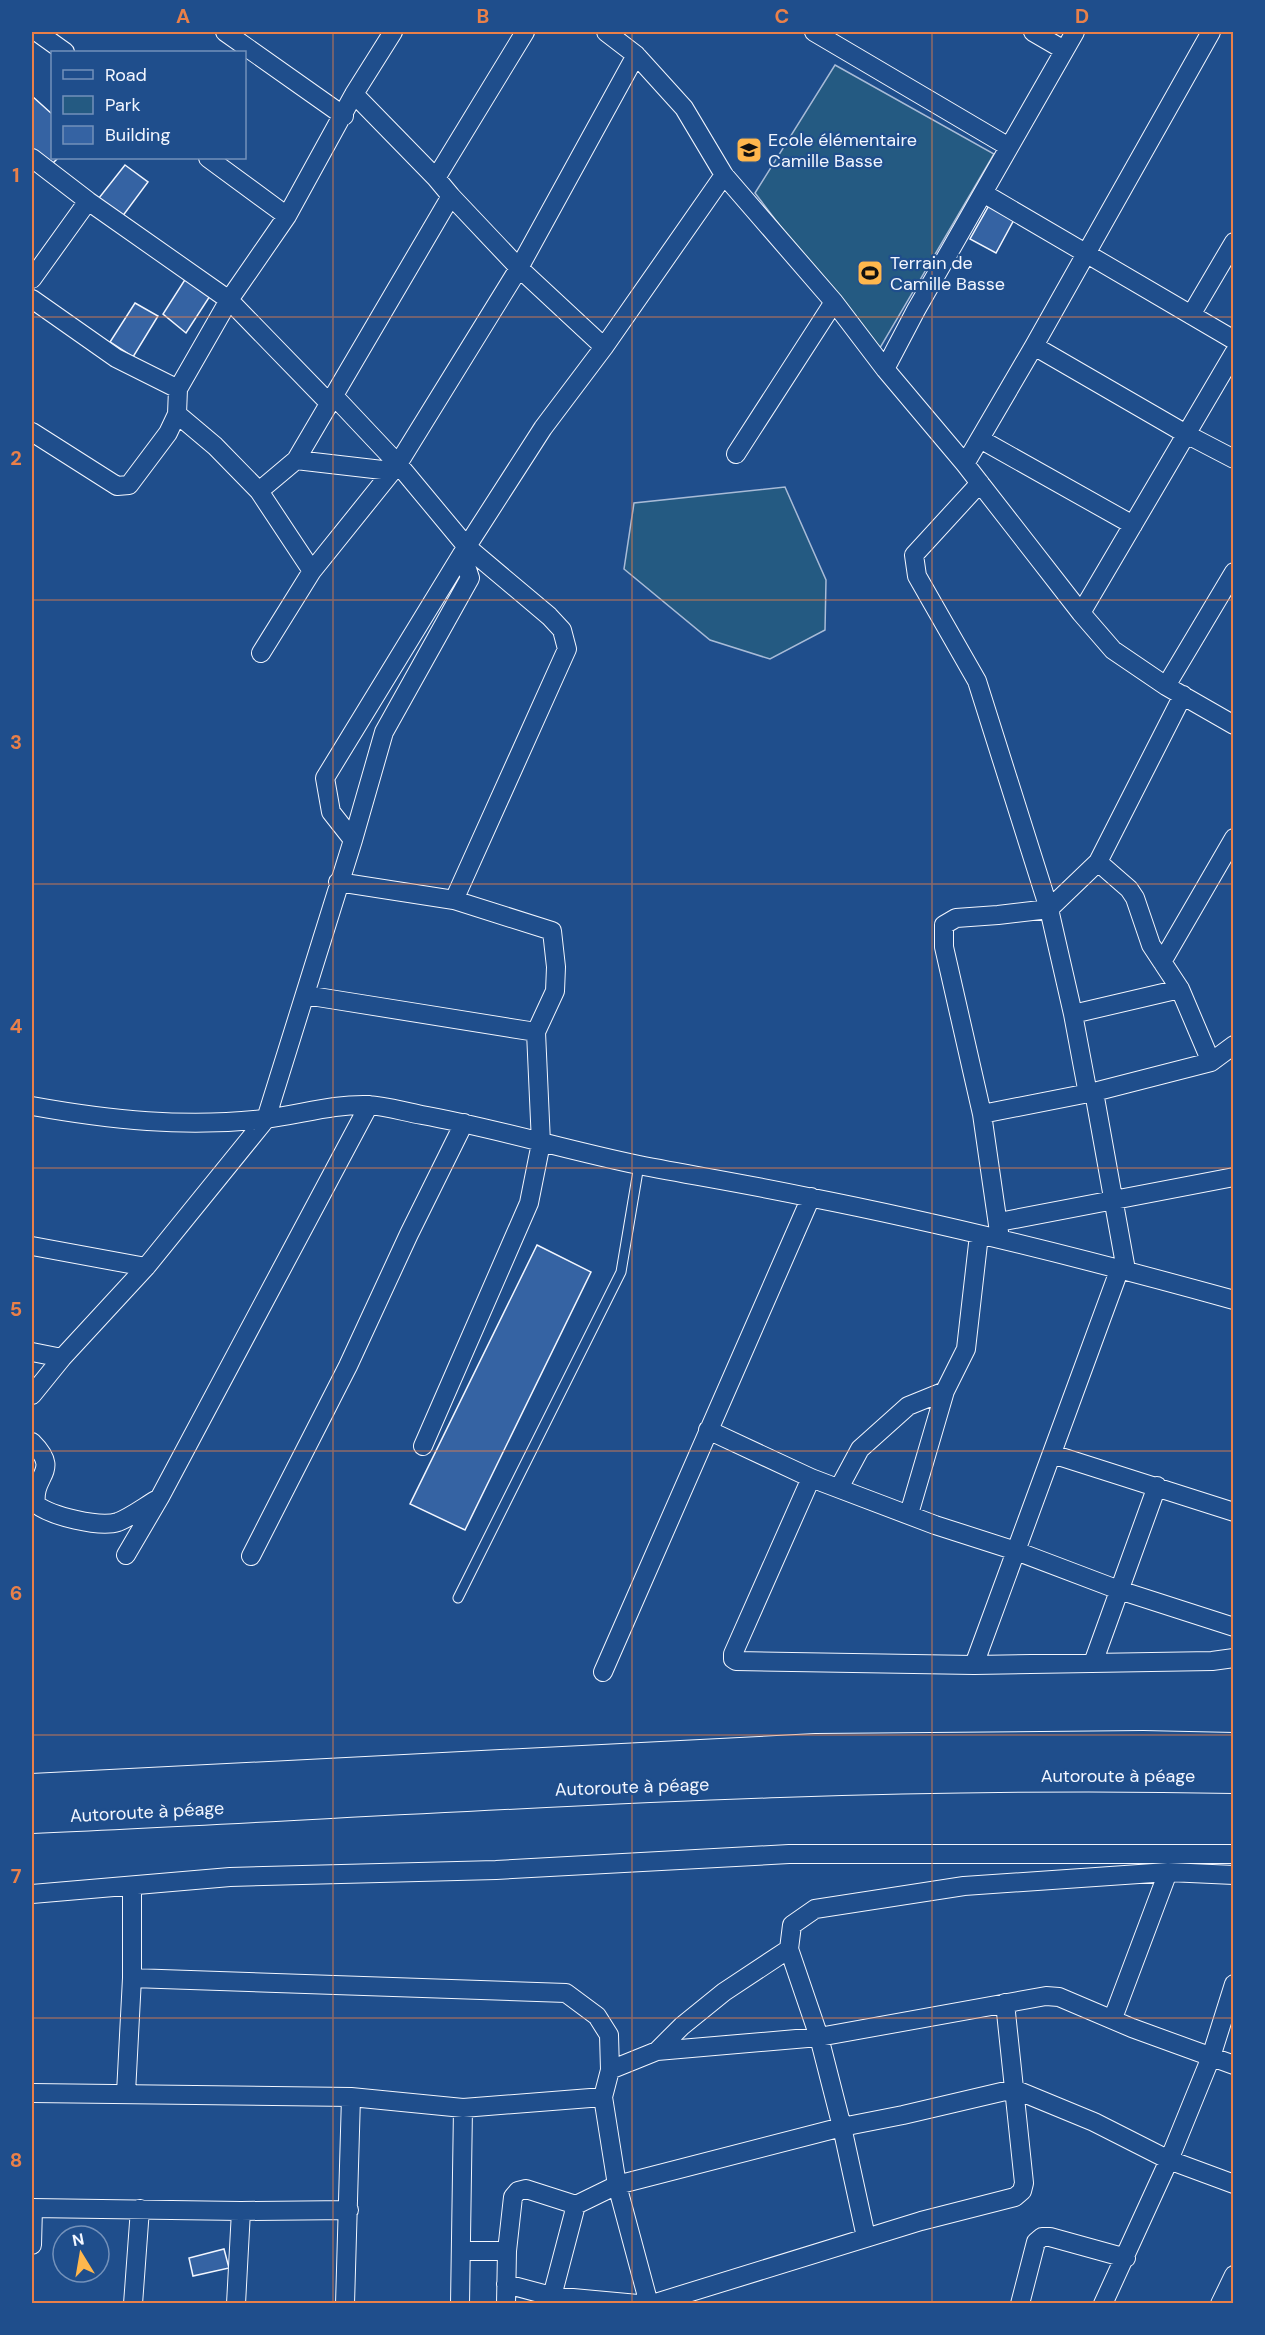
<svg xmlns="http://www.w3.org/2000/svg" width="1265" height="2335" font-family="'DM Sans',sans-serif">
<style>
.green{fill:#245a82;stroke:#a8bbd7;stroke-width:1.5}
.building{fill:#3563a3;stroke:#f2f6ff;stroke-width:1.5}
.lines{fill:none;stroke-linecap:round;stroke-linejoin:round}
.lane-casing{stroke:#f2f6ff;stroke-width:11}
.street-casing{stroke:#f2f6ff;stroke-width:20}
.highway-casing{stroke:#f2f6ff;stroke-width:34}
.lane{stroke:#1f4e8c;stroke-width:9}
.street{stroke:#1f4e8c;stroke-width:18}
.highway{stroke:#1f4e8c;stroke-width:32}
.grid{fill:none;stroke:#ea8049;stroke-width:1.5;stroke-opacity:0.55}
.labels{text-anchor:middle;dominant-baseline:central;stroke-width:4.5;stroke-linejoin:round;paint-order:stroke}
.poi-label{font-size:18px;fill:#f2f6ff;stroke:#1f4e8c;text-anchor:start}
.street-label{font-size:18px;fill:#f2f6ff;stroke:#1f4e8c}
.neatline{fill:none;stroke:#ea8049;stroke-width:2}
.grid-label{font-size:20px;text-anchor:middle;font-weight:bold;fill:#ea8049}
</style>
<rect width="100%" height="100%" fill="#1f4e8c"/>
<path class="green" d="M835 65 994 154 877 353 755 193Z
M785 487 826 580 825 630 770 659 710 640 624 569 634 503Z"/>
<path class="building" d="M32 96 52 114V158H58L50 166 32 150Z
M125 165 148 182 119 221 95 203Z
M991 202 1016 216 996 253 970 239Z
M186 278 210 296 186 333 163 314Z
M135 303 158 316 133 357 110 342Z
M537 1245 591 1272 465 1530 410 1504Z
M224 2249 229 2268 193 2276 189 2258Z"/>
<g class="lines">
<g class="lane-casing">
<path id="lane" d="M458 1598 621 1272 639 1165"/>
</g>
<g class="street-casing">
<path id="street" d="M37 32 65 52
M225 32 344 116
M606 32 636 55 684 108 724 175 834 302 885 369 965 464 1081 613 1113 650 1166 686 1234 725
M814 32 1009 147
M1033 32 1064 50
M354 94 436 178 451 196 519 268 604 347
M32 158 88 201 229 300 329 403
M208 158 287 216
M436 178 525 32
M983 193 1234 340
M32 279 88 201
M32 299 116 358 178 389
M1191 315 1234 242
M1034 346 1186 434 1234 459
M885 369 916 310 1075 32
M333 395 398 464 467 547 549 616 562 630 567 649 454 900
M177 414 215 446 259 491 312 571
M32 432 117 486 129 485 168 433 177 414 178 389 229 300 287 216 354 94 393 32
M980 439 1133 525
M736 454 834 302
M296 460 391 471
M965 464 1034 346 1211 32
M980 483 914 555 917 576 977 681 1049 909 1073 1014 1088 1094
M259 491 296 460 451 196
M1081 613 1234 353
M261 653 312 571 398 464 519 268 636 55
M1166 686 1234 572
M353 840 331 812 325 778 462 554 543 428 604 347 724 175
M1098 862 1183 695
M338 882 454 900 552 931 556 967 555 991 536 1032 541 1143 529 1203 423 1446
M1162 962 1234 838
M305 995 536 1032
M1073 1014 1180 989
M1094 1092 1126 1270
M32 1106C110 1120 185 1128 264 1119 299 1115 332 1104 368 1105 386 1106 405 1112 422 1115 495 1128 566 1150 639 1165 695 1176 752 1185 808 1197 951 1225 1093 1261 1234 1300
M982 1114 1094 1092 1211 1062 1234 1045
M999 1222 1234 1177
M1000 1239 982 1114 944 947V925L956 918 998 915 1049 909 1098 862 1129 889 1135 898 1151 945 1180 989 1211 1062
M32 1246 146 1267
M32 1352 62 1358
M32 1395 62 1358 146 1267 266 1119 353 840 384 732 470 578 462 554
M708 1430 811 1478 935 1525 1016 1551 1119 1590 1234 1627
M32 1442C62 1472 32 1474 36 1504 50 1516 100 1528 118 1522 131 1517 144 1507 156 1500
M1052 1454 1234 1512
M811 1478 733 1654V1659L736 1661 974 1665 1212 1661 1234 1658
M839 1488 860 1449 908 1406 945 1391 966 1349 979 1235
M909 1514 945 1391
M126 1555 160 1497 369 1105
M251 1556 348 1366 409 1234 464 1123
M1093 1663 1157 1486
M974 1665 1120 1268
M603 1672 811 1197
M32 1894 230 1877 496 1870 789 1854H1234
M132 1978 566 1993 597 2016 609 2035 610 2070 603 2097 617 2185 649 2304
M1113 2018 1168 1872
M657 2051 819 2037 1046 1996 1059 1997 1132 2028 1234 2065
M610 2070 657 2051 682 2026 724 1992 789 1949
M32 2093 351 2097 463 2108 603 2097
M126 2093 132 1978V1886
M32 2208 241 2211 349 2210
M866 2237 842 2127 819 2037 789 1949 792 1925 815 1909 964 1886 1168 1872 1234 1875
M32 2245 33 2208
M461 2251H507
M506 2284 551 2296 638 2304
M133 2304 140 2209
M236 2304 241 2211
M345 2304 351 2097
M460 2304 463 2108
M506 2304 507 2251 513 2197 518 2191 526 2189 576 2205 617 2185 842 2127 903 2115 1014 2089 1094 2122 1169 2160 1234 2184
M550 2304 576 2205
M652 2304 921 2221 1015 2197 1022 2191 1024 2183 1005 2003
M1020 2304 1036 2242 1042 2237H1050L1126 2258
M1103 2304 1169 2160 1211 2057 1234 1984
M1220 2304 1234 2275"/>
</g>
<g class="highway-casing">
<path id="highway" d="M32 1790 816 1750 1143 1747 1234 1749
M32 1817C432 1799 833 1768 1234 1777"/>
</g>
<use href="#lane" class="lane"/>
<use href="#street" class="street"/>
<use href="#highway" class="highway"/>
</g>
<path class="grid" d="M333 32V2304M632 32V2304M932 32V2304M32 317H1234M32 600H1234M32 884H1234M32 1168H1234M32 1451H1234M32 1735H1234M32 2018H1234"/>
<defs>
<g id="school-square" transform="scale(1.35)"><rect x="-9" y="-9" width="18" height="18" rx="4" fill="#ffb74d" stroke="#1f4e8c"/><path d="M0-5L7-2L0 1L-7-2ZM-4 1L0 2.5L4 1V4Q0 6-4 4Z" fill="#111"/></g>
<g id="stadium-square" transform="scale(1.35)"><rect x="-9" y="-9" width="18" height="18" rx="4" fill="#ffb74d" stroke="#1f4e8c"/><path d="M0-5a6.5 5 0 1 0 0 10a6.5 5 0 1 0 0-10ZM-3.5-1.8h7v3.6h-7Z" fill="#111"/></g>
</defs>
<g fill-rule="evenodd">
<use href="#school-square" x="749" y="150"/>
<use href="#stadium-square" x="870" y="273"/>
</g>
<g class="labels">
<g class="poi-label">
<text x="768" y="140">Ecole élémentaire<tspan x="768" dy="21">Camille Basse</tspan></text>
<text x="890" y="263">Terrain de<tspan x="890" dy="21">Camille Basse</tspan></text>
</g>
<g class="street-label">
<text x="1118" y="1776">Autoroute à péage</text>
<text transform="translate(632 1787) rotate(-2)">Autoroute à péage</text>
<text transform="translate(147 1812) rotate(-3)">Autoroute à péage</text>
</g>
</g>
<rect width="1265" height="2335" fill="none" stroke="#1f4e8c" stroke-width="66"/>
<rect x="51" y="51" width="195" height="108" fill="#1f4e8c" stroke="#7391ba" stroke-width="1.5"/>
<rect x="63" y="70" width="30" height="9" fill="#1f4e8c" stroke="#7391ba" stroke-width="1.5"/>
<text x="105" y="81" font-size="18" fill="#f2f6ff">Road</text>
<rect x="63" y="96" width="30" height="18" fill="#245a82" stroke="#7391ba" stroke-width="1.5"/>
<text x="105" y="111" font-size="18" fill="#f2f6ff">Park</text>
<rect x="63" y="126" width="30" height="18" fill="#3563a3" stroke="#7391ba" stroke-width="1.5"/>
<text x="105" y="141" font-size="18" fill="#f2f6ff">Building</text>
<g transform="translate(81 2254) rotate(349)"><circle r="28" fill="#1f4e8c" stroke="#7391ba" stroke-width="1.5"/>
<path d="M0-4.5L10 22L0 15L-10 22Z" fill="#ffb74d"/>
<text y="-9" font-size="16" font-weight="bold" text-anchor="middle" fill="#f2f6ff">N</text>
</g>
<rect x="33" y="33" width="1199" height="2269" class="neatline"/>
<g class="grid-label">
<text x="183" y="23">A</text>
<text x="483" y="23">B</text>
<text x="782" y="23">C</text>
<text x="1082" y="23">D</text>
<text x="16" y="182">1</text>
<text x="16" y="465">2</text>
<text x="16" y="749">3</text>
<text x="16" y="1033">4</text>
<text x="16" y="1316">5</text>
<text x="16" y="1600">6</text>
<text x="16" y="1883">7</text>
<text x="16" y="2167">8</text>
</g>
</svg>
